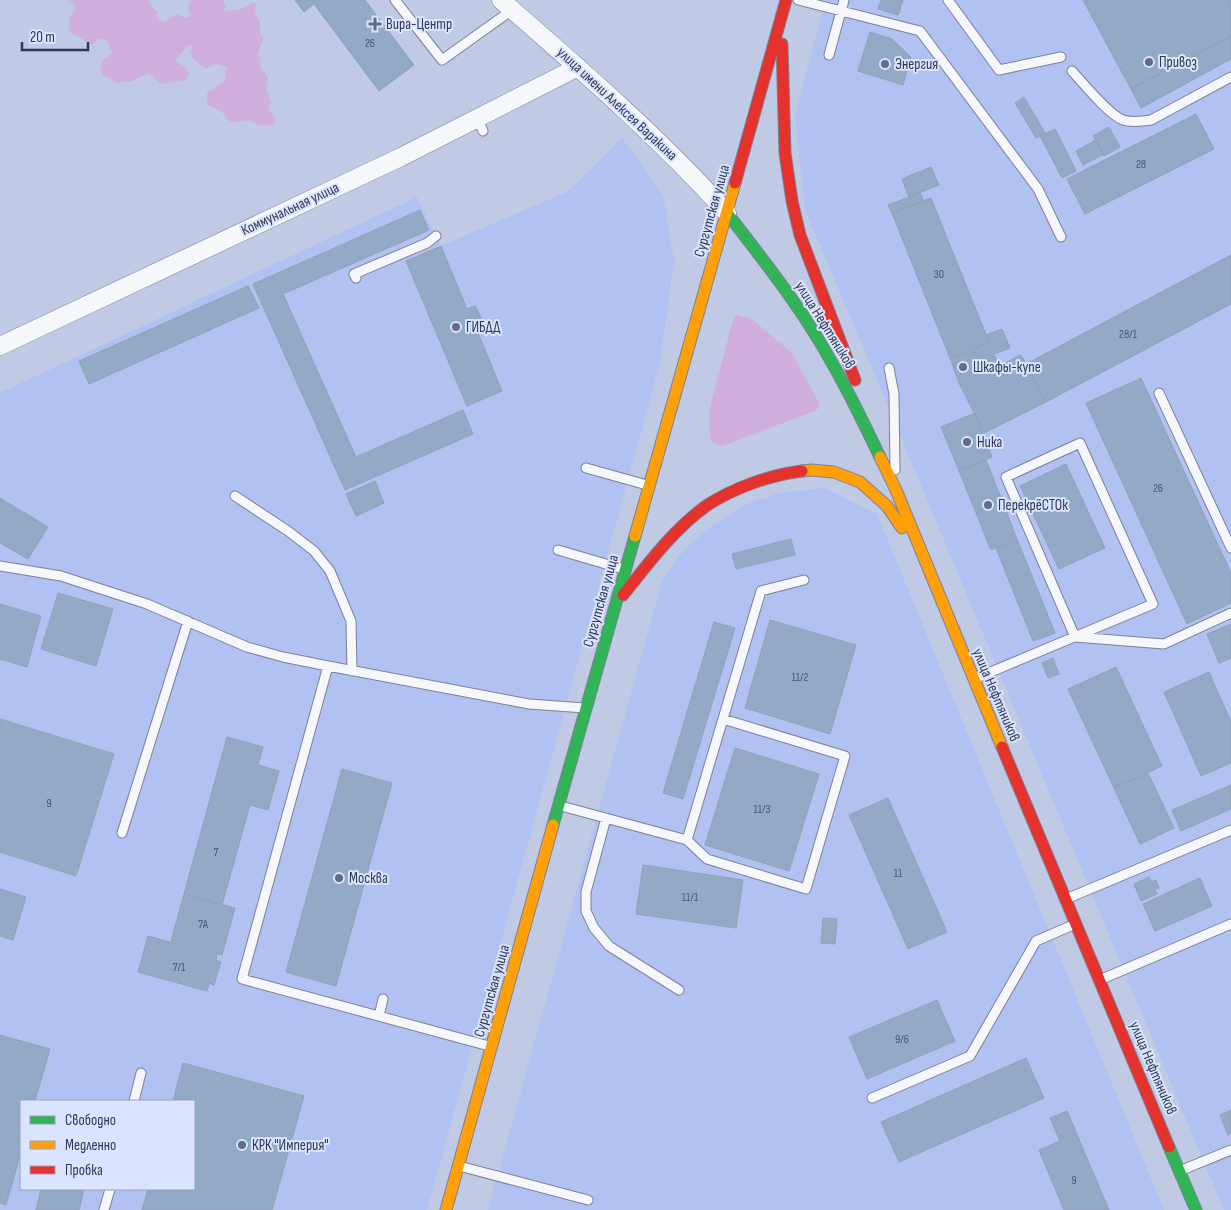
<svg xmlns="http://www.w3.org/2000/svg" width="1231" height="1210" font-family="'Sofia Sans Condensed',sans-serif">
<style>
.built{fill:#b0c1f2;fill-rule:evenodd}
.green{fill:#d0afdd}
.building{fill:#93aac7;stroke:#93a0b6}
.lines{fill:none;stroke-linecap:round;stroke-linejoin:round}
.lane-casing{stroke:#7b8299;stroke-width:11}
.street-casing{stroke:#7b8299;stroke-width:19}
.fast-casing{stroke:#7b8299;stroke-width:13}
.slow-casing{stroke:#7b8299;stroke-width:13}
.jam-casing{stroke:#7b8299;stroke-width:13}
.lane{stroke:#f6f7fb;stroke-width:9}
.street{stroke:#f6f7fb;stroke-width:18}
.fast{stroke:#30b455;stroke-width:11}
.slow{stroke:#ff9f0a;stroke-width:11}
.jam{stroke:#e5322d;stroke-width:11}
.poi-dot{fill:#626c85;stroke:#dbe4fe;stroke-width:2}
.labels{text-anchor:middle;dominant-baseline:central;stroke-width:4;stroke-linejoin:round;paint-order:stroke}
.number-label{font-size:12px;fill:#49556f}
.poi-label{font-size:15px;fill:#303952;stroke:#dbe4fe;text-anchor:start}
.street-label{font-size:15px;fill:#303952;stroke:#dbe4fe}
</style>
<rect width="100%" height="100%" fill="#c0cae5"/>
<path class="built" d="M826 0H1231V1210H1224L875 375 805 210 795 114Z
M622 138 663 195 674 260 660 363 427 1210H0V393L417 197 441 246 567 192ZM21 1101H194V1189H21Z
M825 488 877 514 1164 1210H488L663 578 685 549 714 524 749 503 779 493Z"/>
<path class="green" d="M69 0H149L148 1 158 13 156 16 163 23 177 14 185 18 191 16 188 8 191 2 190 0H222L224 2 226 7 224 11 241 9 253 2 256 4 255 12 260 23V35L264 37 257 55 261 59 260 66 268 78 266 88 271 103 268 109 275 118 274 126 257 125 250 120 231 122 226 118V115L207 104V93L225 80 227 67C218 64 214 62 207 69 197 62 188 60 192 46L189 45 175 60 187 69 189 74 185 80 161 84 149 73 132 81 116 83 103 75 100 68 103 60 112 53 107 40 98 39 92 45 69 31V18L76 9 75 5Z
M737 315 752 319 792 353 819 403 817 410 723 446C717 445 713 445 710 438L709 413 712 400 733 320Z"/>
<path class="building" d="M295 0H365L414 65 379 91 314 4 304 12Z
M881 0H903L898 15 878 9Z
M1083 0H1231V36L1131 89Z
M870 32 892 39 911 57 903 85 858 71Z
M1231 36V59L1141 108 1131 89Z
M1024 97 1045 133 1036 138 1015 103Z
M1196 114 1214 149 1085 214 1067 179Z
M1109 127 1120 147 1104 156 1093 136Z
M1055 129 1076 171 1062 178 1040 136Z
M1096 140 1104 154 1083 165 1076 151Z
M931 167 939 185 909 197 902 179Z
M920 193 924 201 892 213 888 205Z
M931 198 989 342 950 358 892 213Z
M420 210 429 230 283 294 356 457 463 410 473 434 345 490 253 284Z
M441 246 467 309 475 306 480 315 483 325 476 328 502 391 467 406 406 261Z
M1231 255V304L1046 402 1026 364Z
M248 286 259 308 89 384 79 361Z
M1002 329 1010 348 994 354 999 366 1021 355 1046 402 984 433 959 383 950 358 989 342 986 335Z
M1141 378 1231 573V603L1187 624 1086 403Z
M975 413 992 457 959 471 941 427Z
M986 460 1017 539 991 550 959 471Z
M1066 464 1105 548 1059 569 1020 486Z
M375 481 384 503 356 516 346 494Z
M0 498 48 527 28 559 0 543Z
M791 539 795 555 736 569 732 554Z
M1017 539 1055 633 1033 641 996 548Z
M58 593 113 609 96 666 41 649Z
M0 604 41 616 27 667 0 659Z
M770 620 856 645 830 734 745 708Z
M714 622 735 628 683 799 663 793Z
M1231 624V658L1219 663 1207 634Z
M1053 658 1059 674 1048 678 1042 663Z
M1116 667 1162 766 1114 788 1068 689Z
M1209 672 1231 722V763L1201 776 1164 692Z
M0 719 114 754 76 876 0 852Z
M227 737 263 747 258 765 279 771 268 810 250 805 222 905 184 894Z
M735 748 819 774 789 871 705 845Z
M342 769 392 783 336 986 286 972Z
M1148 773 1174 828 1140 844 1114 788Z
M1231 785V809L1181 831 1172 810Z
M888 798 947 932 908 949 849 815Z
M643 865 743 880 736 928 636 914Z
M1149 877 1151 882 1156 880 1159 888 1155 889 1157 894 1141 901 1134 884Z
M1200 878 1212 906 1155 931 1143 904Z
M0 889 26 897 13 940 0 936Z
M184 894 235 908 222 955 171 941Z
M823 918 837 919 835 944 821 943Z
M148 936 217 955 216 960 221 962 214 985 209 983 207 991 138 972Z
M937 1000 955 1041 867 1079 849 1037Z
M0 1035 50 1049 35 1101H21V1152L6 1205 0 1203Z
M1026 1058 1044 1098 899 1162 881 1122Z
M183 1063 304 1096 272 1210H142L148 1189H194V1101H173Z
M1231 1110V1133L1228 1135 1220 1115Z
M1067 1111 1109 1210H1064L1039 1150 1060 1141 1050 1118Z
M41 1189H84L79 1210H36Z"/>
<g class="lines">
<g class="lane-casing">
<path id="lane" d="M395 0 442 60 512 10
M798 0 920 31 1038 189 1061 237
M948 0 999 70 1061 57
M829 55 844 0
M1072 71C1083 83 1109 115 1123 120 1132 123 1142 121 1151 120L1231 77
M477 118 483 131
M356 278 354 274 427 243 436 236
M889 368 894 394 895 470
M1159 393 1231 548
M586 468 647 485
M235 496 288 531 314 551 330 571 351 621 352 671
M558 550 623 569
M0 566 61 576 147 604 247 647 283 657 328 666 529 704 585 708
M328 666 242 979 489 1046
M974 679 1153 604 1080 443 1006 477 1075 637 1164 644 1231 613
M561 806 687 840 761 591 804 580
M606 818 586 892V911L594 928 609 946 679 990
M122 833 188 621
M687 840 707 859 806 889 845 756 723 719
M1066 899 1231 830
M1102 979 1231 924
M379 1016 383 999
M872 1098 970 1056 1036 941 1073 925
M134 1101 141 1073
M459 1166 588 1200
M1182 1170 1231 1150
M104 1210 110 1189"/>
</g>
<g class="street-casing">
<path id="street" d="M501 0C579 68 658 136 727 213
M0 346 401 157 578 67"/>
</g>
<g class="fast-casing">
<path id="fast" d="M727 213C754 248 782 283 806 320 835 364 858 411 880 457
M553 825 635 536
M1169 1147 1196 1210"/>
</g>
<g class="slow-casing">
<path id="slow" d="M880 457 896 490 1002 747
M802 471 811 470 834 472 860 482 887 506 902 528
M635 536 735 183
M446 1210 553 825"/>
</g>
<g class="jam-casing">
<path id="jam" d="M782 44 785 153 792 201 800 235 855 380
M735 183 786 0
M623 595C648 564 673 530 706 506 733 488 770 475 802 471
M1002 747 1169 1147"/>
</g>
<use href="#lane" class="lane"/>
<use href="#street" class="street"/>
<use href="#fast" class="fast"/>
<use href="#slow" class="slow"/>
<use href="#jam" class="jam"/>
</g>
<g class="poi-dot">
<path d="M372.5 16.5h5v5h5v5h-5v5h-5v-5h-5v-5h5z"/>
<circle cx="1149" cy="62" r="5"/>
<circle cx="885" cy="64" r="5"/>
<circle cx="456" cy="327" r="5"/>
<circle cx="963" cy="367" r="5"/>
<circle cx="967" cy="442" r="5"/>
<circle cx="988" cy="505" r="5"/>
<circle cx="339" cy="878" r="5"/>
<circle cx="242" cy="1145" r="5"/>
</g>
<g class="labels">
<g class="number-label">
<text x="370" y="43">26</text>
<text x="1141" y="164">28</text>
<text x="939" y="274">30</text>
<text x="1128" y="334">28/1</text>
<text x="1158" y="488">26</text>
<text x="800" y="677">11/2</text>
<text x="49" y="803">9</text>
<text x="762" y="809">11/3</text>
<text x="216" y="852">7</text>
<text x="898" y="873">11</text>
<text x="690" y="897">11/1</text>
<text x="203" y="924">7А</text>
<text x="179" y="967">7/1</text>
<text x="902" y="1039">9/6</text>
<text x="1074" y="1180">9</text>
</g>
<g class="poi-label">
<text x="386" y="24">Вира-Центр</text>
<text x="1159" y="62">Привоз</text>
<text x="895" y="64">Энергия</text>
<text x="466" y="327">ГИБДД</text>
<text x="973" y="367">Шкафы-купе</text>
<text x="977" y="442">Ника</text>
<text x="998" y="505">ПерекрёСТОк</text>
<text x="349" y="878">Москва</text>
<text x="252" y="1145">КРК "Империя"</text>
</g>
<g class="street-label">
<text transform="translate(617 104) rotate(43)">улица имени Алексея Варакина</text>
<text transform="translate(290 209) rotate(-25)">Коммунальная улица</text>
<text transform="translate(712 211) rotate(-74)">Сургутская улица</text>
<text transform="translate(825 325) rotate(58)">улица Нефтяников</text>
<text transform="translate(601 601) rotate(-74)">Сургутская улица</text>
<text transform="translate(996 695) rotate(67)">улица Нефтяников</text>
<text transform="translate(492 991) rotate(-74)">Сургутская улица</text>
<text transform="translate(1153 1068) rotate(67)">улица Нефтяников</text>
</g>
</g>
<rect x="20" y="1100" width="175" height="90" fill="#dbe4fe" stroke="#97a0b9"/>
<rect x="30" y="1116" width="25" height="8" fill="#30b455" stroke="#97a0b9"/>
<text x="65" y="1125" font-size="15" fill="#303952">Свободно</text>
<rect x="30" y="1141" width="25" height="8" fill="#ff9f0a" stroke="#97a0b9"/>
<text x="65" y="1150" font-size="15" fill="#303952">Медленно</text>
<rect x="30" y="1166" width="25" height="8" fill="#e5322d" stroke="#97a0b9"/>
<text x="65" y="1175" font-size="15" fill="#303952">Пробка</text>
<path d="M22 42v8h66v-8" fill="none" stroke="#303952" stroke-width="2.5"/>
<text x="30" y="42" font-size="15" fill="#303952" stroke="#dbe4fe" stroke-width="4" paint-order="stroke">20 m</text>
</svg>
